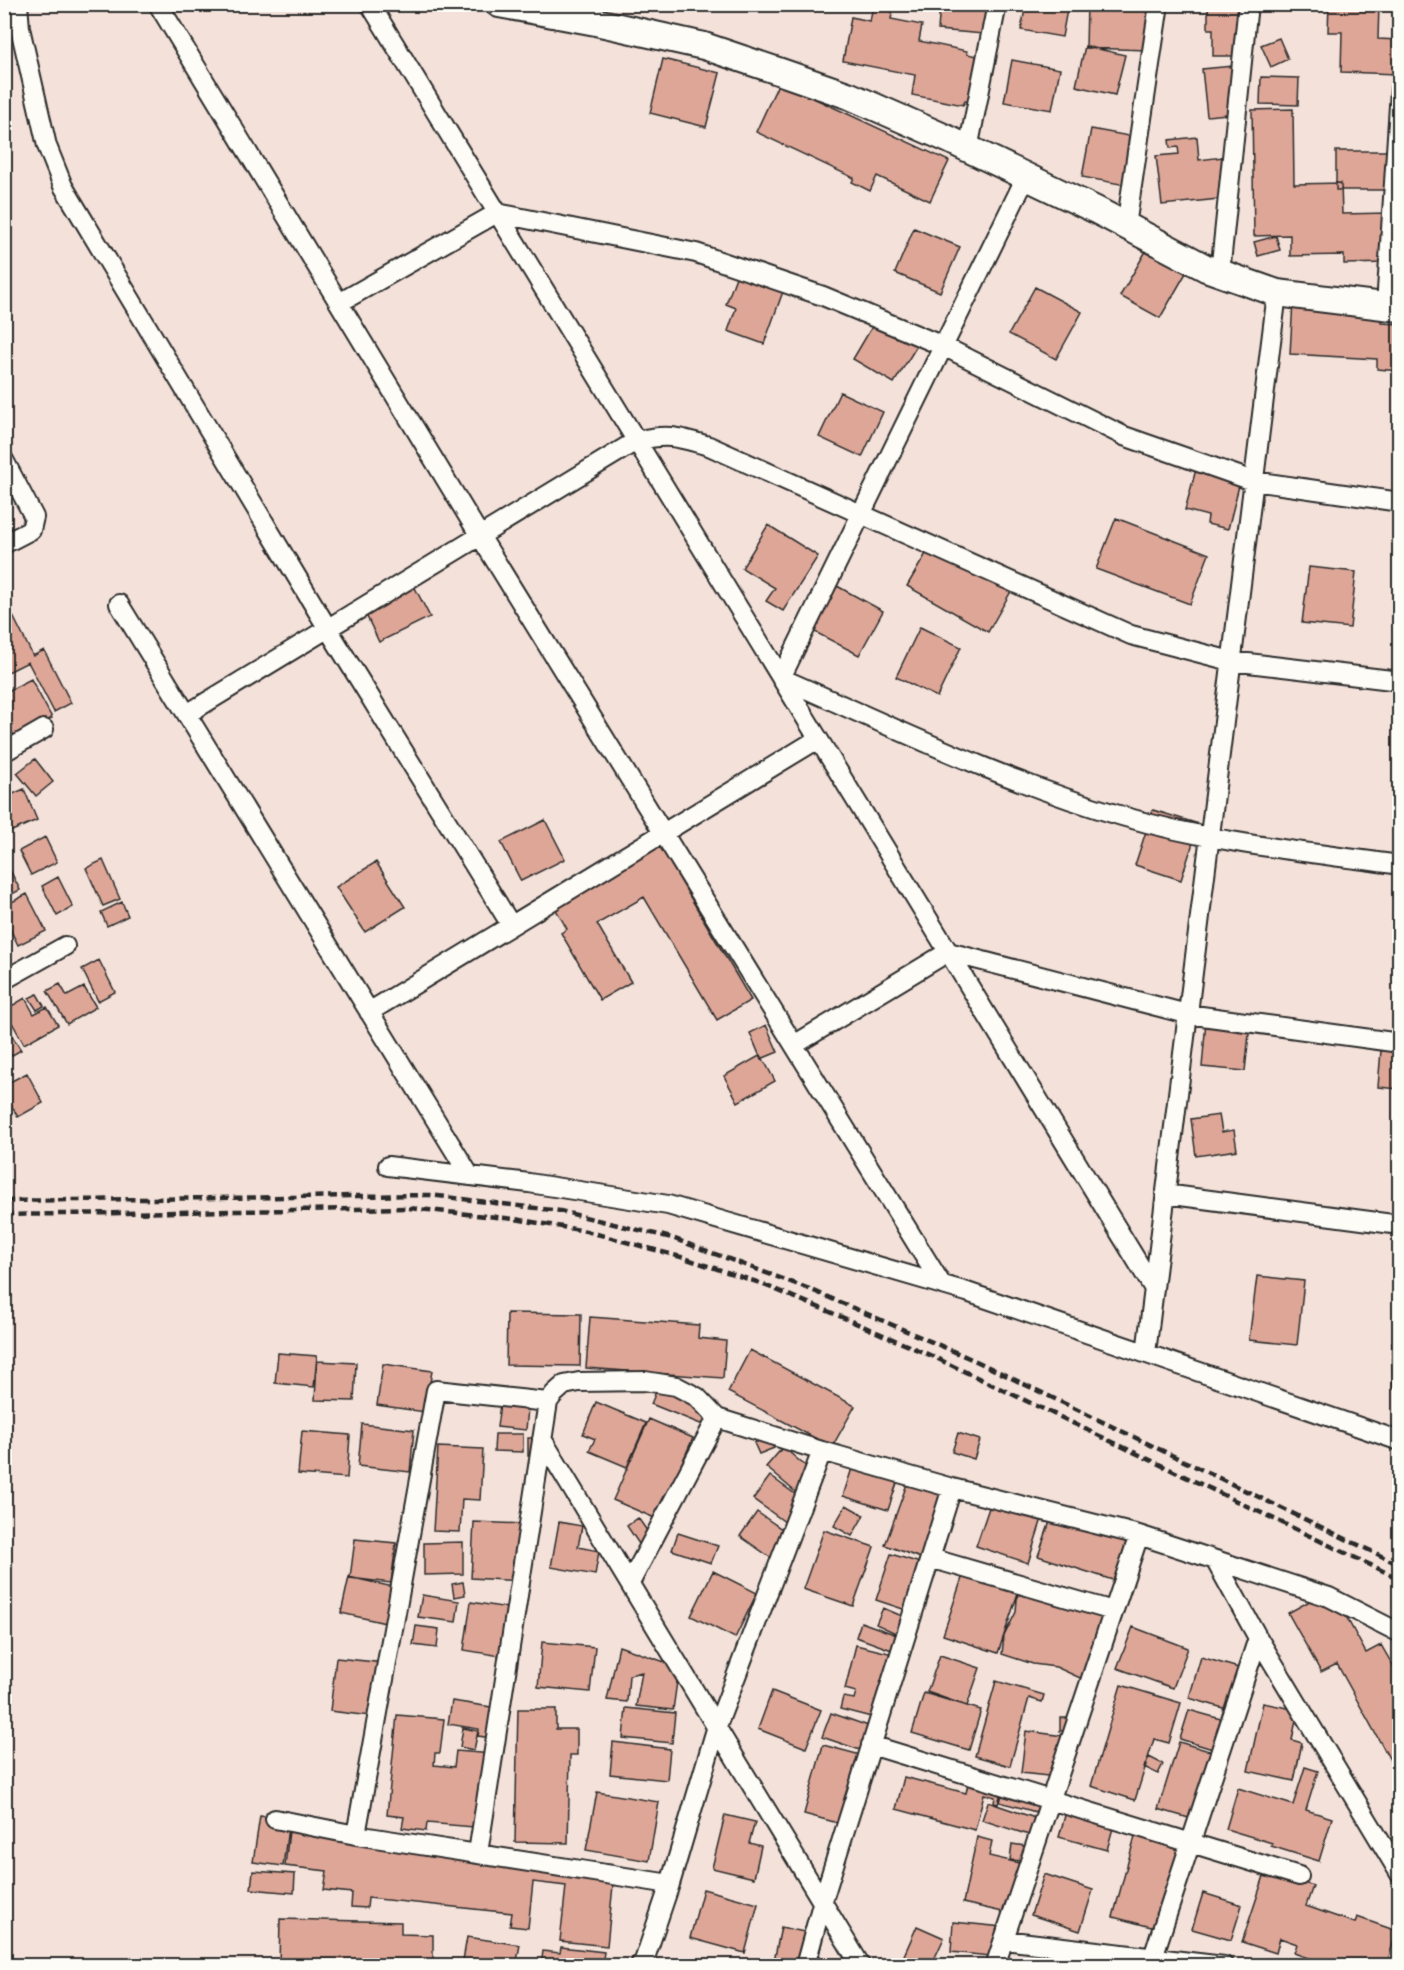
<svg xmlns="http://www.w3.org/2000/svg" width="1404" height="1970" font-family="Pangolin,sans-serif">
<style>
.building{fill:#dea697;stroke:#2b2b2b;stroke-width:1.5}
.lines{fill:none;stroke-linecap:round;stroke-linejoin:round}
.street-casing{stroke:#2b2b2b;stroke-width:22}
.secondary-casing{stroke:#2b2b2b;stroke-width:30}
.street{stroke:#fdfcf7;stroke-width:18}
.secondary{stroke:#fdfcf7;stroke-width:26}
.rail{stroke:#2b2b2b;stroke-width:4.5;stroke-dasharray:9 4.5;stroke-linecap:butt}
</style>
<rect width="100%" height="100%" fill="#f4e2da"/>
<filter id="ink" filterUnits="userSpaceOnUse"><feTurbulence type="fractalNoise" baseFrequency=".0167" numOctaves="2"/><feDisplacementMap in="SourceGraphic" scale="12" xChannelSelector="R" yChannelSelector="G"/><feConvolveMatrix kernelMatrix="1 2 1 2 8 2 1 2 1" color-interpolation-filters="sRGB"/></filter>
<g filter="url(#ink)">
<path class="building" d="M940 4H998L995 35 938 30Z
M1026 4H1068L1062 37 1021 30Z
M1087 4H1149L1148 50 1086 48Z
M1208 4H1244V56H1213V29H1208Z
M1329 4H1379L1378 39 1399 40 1398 74 1341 72 1342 32H1328Z
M873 6 893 10 891 19 922 25 919 41 967 51V54L987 58 977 104 965 101 963 105 912 95 915 75 843 61 851 17 870 21Z
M1279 38 1288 59 1271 67 1261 45Z
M1085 46 1125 55 1115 95 1076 86Z
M663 59 720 73 706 127 650 113Z
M1012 60 1060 69 1052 110 1004 102Z
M1233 66 1238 113 1207 116 1202 69Z
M1261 77 1299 78 1298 105 1260 104Z
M779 82 949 161 930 201 877 176 870 191 852 182 854 178 756 132Z
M1293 109 1294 184 1341 183 1342 214 1387 213V263L1344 264V255L1290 256V235L1254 236 1252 110Z
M1091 129 1140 138 1131 186 1082 177Z
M1197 137 1199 160 1223 157 1228 198 1162 205 1156 156 1179 154 1178 147 1170 148 1169 140Z
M1336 151H1389V190H1336Z
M914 228 960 247 940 292 895 273Z
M1276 236 1280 250 1258 256 1254 242Z
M1146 251 1186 273 1160 318 1120 296Z
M743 258 789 275 764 344 728 331 736 308 726 304Z
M1035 287 1082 312 1056 359 1009 334Z
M1293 301 1382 305 1381 323 1400 324V371L1377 369V359L1290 354Z
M879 315 921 339 894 383 853 359Z
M840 392 883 412 862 457 819 437Z
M1198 462 1242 474 1228 529 1207 524 1208 516 1185 510Z
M1116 518 1209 554 1190 604 1096 569Z
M768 525 818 556 783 611 766 601 775 588 742 568Z
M934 540 1014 586 988 632 907 586Z
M1309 567 1356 572 1350 628 1302 623Z
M410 578 430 617 379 642 360 602Z
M837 586 883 611 859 655 813 631Z
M13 616 33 656 44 650 71 703 54 712 28 662 4 674V621Z
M920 627 961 647 937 697 896 677Z
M31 679 52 718 15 738 4 718V693Z
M35 759 53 782 36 796 17 773Z
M24 789 37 820 5 834 4 798Z
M1153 810 1199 824 1181 880 1135 865Z
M545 820 565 859 521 881 501 842Z
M45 837 57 862 31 875 19 851Z
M659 844 751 1000 717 1020 644 897 597 924 631 982 600 1000 561 933 567 929 554 906Z
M103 860 120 899 103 906 86 868Z
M6 862 20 890 4 898V863Z
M376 862 405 907 365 932 336 887Z
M58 877 73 907 57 916 42 886Z
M27 894 46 931 18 945 7 923 4 924V906Z
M122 902 128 916 107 926 101 912Z
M99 960 115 992 98 1001 82 969Z
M60 984 67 996 84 987 96 1007 67 1024 47 991Z
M37 994 44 1006 37 1010 29 998Z
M25 998 34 1014 47 1007 58 1025 24 1044 5 1010Z
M1206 1021 1250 1025 1245 1071 1202 1067Z
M4 1023 21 1050 4 1060Z
M766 1025 778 1052 761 1059 750 1033Z
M1396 1033H1400V1089L1378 1087 1382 1038 1396 1039Z
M761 1055 775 1081 738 1102 724 1076Z
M27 1073 43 1103 18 1117 4 1092V1085Z
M1219 1115 1222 1132 1234 1130 1237 1150 1196 1156 1191 1119Z
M1257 1276 1304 1281 1297 1345 1249 1340Z
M507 1313 581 1314 580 1366 506 1365Z
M590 1317 699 1325 698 1338 726 1341 723 1378 586 1368Z
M1392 1342H1400V1389H1393Z
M750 1350 855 1406 832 1447 728 1392Z
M278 1353 317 1356 314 1387 275 1383Z
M317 1361 356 1363 354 1401 315 1400Z
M383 1364 432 1371 425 1412 377 1405Z
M660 1382 712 1403 703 1425 651 1404Z
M596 1402 646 1423 627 1467 589 1451 595 1439 583 1434Z
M500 1404 528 1408 526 1430 497 1427Z
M649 1419 693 1438 657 1519 613 1500Z
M362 1424 414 1430 410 1472 358 1466Z
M302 1431 350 1435 347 1478 298 1474Z
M958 1433 980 1440 974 1459 952 1452Z
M495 1434H523V1452L494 1451Z
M769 1437 774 1448 759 1454 754 1443Z
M528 1438H543V1456H528Z
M438 1447 483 1449 480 1500 462 1499 460 1532 433 1531Z
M783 1447 816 1475 799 1495 766 1467Z
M855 1459 900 1474 888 1510 843 1496Z
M912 1470 957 1487 929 1561 885 1545Z
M770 1476 806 1502 789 1525 753 1499Z
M994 1493 1045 1509 1028 1563 976 1546Z
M846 1505 864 1515 852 1536 834 1526Z
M757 1512 792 1536 774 1560 740 1536Z
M1053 1513 1133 1540 1119 1582 1038 1556Z
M638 1518 655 1542 643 1550 627 1526Z
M474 1522 526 1524 523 1581 471 1578Z
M559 1522 582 1526 578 1547 599 1551 595 1575 551 1567Z
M824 1530 874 1547 853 1606 803 1589Z
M678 1533 718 1546 711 1563 672 1550Z
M355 1539 396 1543 391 1583 350 1578Z
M463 1542V1574L424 1575V1543Z
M891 1554 933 1567 918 1614 876 1600Z
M713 1571 757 1593 735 1638 691 1616Z
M963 1575 1018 1593 998 1653 943 1635Z
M349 1577 398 1588 390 1624 341 1613Z
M463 1582 465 1595 454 1597 452 1584Z
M1023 1587 1110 1620 1089 1682 1056 1667 1033 1664 1002 1654 1004 1636 1016 1612 1017 1599Z
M1331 1589 1366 1653 1381 1645 1400 1678V1766L1395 1769 1337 1664 1321 1672 1288 1613Z
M422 1595 459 1601 456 1622 418 1617Z
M471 1602 514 1609 506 1657 464 1650Z
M883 1608 909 1619 902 1636 876 1624Z
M861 1622 905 1638 900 1653 856 1637Z
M416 1626 439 1629 437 1648 413 1645Z
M1133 1627 1188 1648 1173 1688 1117 1668Z
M542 1642 595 1647 590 1692 538 1687Z
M856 1645 897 1655 883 1720 840 1709 843 1697 854 1699 856 1692 845 1689Z
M619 1646 679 1667 673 1710 636 1706 642 1672 629 1675 627 1702 607 1700Z
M940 1655 980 1668 967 1706 927 1692Z
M1201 1657 1242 1669 1230 1710 1189 1698Z
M336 1658 385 1663 378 1717 330 1711Z
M996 1681 1044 1695 1042 1702 1029 1698 1010 1766 975 1756Z
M1121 1685 1181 1703 1169 1743 1154 1739 1135 1800 1091 1786Z
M772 1691 821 1710 806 1748 758 1729Z
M924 1693 981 1710 969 1750 912 1733Z
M452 1701 504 1709 499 1739 478 1736 479 1729 448 1724Z
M1263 1703 1298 1710 1292 1740 1302 1743 1294 1781 1248 1771Z
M626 1708 675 1713 672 1743 623 1738Z
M518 1709H556V1729H577V1755H570L568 1843 515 1842Z
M1189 1710 1228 1721 1219 1751 1180 1739Z
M831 1713 880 1730 872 1754 822 1737Z
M397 1715 444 1719 440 1753H435L434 1765 454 1767 456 1751 493 1754 486 1828 427 1823 426 1831 402 1828 404 1817 387 1815Z
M1060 1718H1077V1731H1060Z
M463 1728 478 1731 474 1750 460 1747Z
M1026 1731 1071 1737 1066 1778 1021 1773Z
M613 1742 670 1749 667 1780 610 1774Z
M1179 1742 1219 1754 1199 1821 1158 1809Z
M823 1745 872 1758 853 1827 804 1814Z
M1149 1757 1163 1764 1158 1774 1144 1767Z
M1305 1767 1318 1771 1306 1810 1332 1818 1319 1861 1271 1846 1272 1843 1226 1829 1238 1788 1293 1805Z
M904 1777 966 1793 969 1779 1002 1788 998 1804 994 1803 995 1797 984 1794 975 1830 896 1809Z
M1006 1781 1042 1791 1036 1812 1000 1802Z
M597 1792 659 1802 649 1861 586 1850Z
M988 1802 1035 1818 1029 1835 982 1820Z
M1066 1812 1114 1824 1107 1850 1059 1837Z
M725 1815 755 1822 749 1843 761 1846 754 1878 712 1868Z
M260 1816 289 1820 283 1866 253 1862Z
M1137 1829 1187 1842 1163 1930 1113 1917Z
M289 1831 615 1865 607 1946 560 1941 566 1886 533 1882 528 1928 510 1926 512 1913 368 1898 367 1908 351 1907 352 1893 324 1890 327 1871 285 1866Z
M977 1837 992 1841 989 1856 1019 1863 1007 1913 963 1903Z
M1012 1844 1025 1846 1024 1861 1010 1860Z
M1266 1870 1313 1886 1306 1906 1355 1923 1357 1917 1397 1931 1386 1966H1358L1349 1962 1348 1966H1330L1294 1953 1297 1944 1280 1938 1276 1953 1242 1942Z
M253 1871 295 1874 294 1893 251 1889Z
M1044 1874 1093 1890 1080 1931 1031 1915Z
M703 1889 758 1904 745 1953 690 1938Z
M1203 1893 1242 1905 1231 1940 1192 1929Z
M280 1919 401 1922V1934L433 1935V1966H279Z
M953 1922 1003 1927 1000 1957 951 1952Z
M917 1926 944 1938 931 1966H915L902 1960Z
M781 1927 823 1936 817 1966H773Z
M467 1937 520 1945 516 1966H462Z
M561 1947 604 1952 602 1966H541L543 1951 560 1953Z
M1062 1957 1099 1962 1098 1966H1061Z"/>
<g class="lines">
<g class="street-casing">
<path id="street" d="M18 4 20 28 47 146 63 186 328 629 511 925
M158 4 480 536 942 1285
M370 4 1154 1289
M968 149 997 4
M1026 177 781 678C893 727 1005 782 1122 816 1213 843 1307 852 1400 865
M1126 226 1159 4
M1220 273 1248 4
M339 303 497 213 696 253 823 296 943 346 1124 436 1253 481 1400 502
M1386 306 1400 90
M4 460 34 517 31 530 4 544
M119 604 470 1176
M187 714 636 441C667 433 678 437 709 446L1131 635 1231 661 1400 681
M4 752 44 729
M4 980 65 946
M369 1012 818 739
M794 1045 948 952 1187 1014 1400 1043
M388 1166 529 1183 668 1205 967 1292 1400 1441
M1165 1194 1400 1225
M1146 1353 1277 293
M548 1402 554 1394 564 1385 579 1382 645 1381 676 1386 697 1397 717 1418 822 1451 952 1488 1139 1535 1329 1597 1400 1633
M542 1439 861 1966
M930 1558 1113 1611
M1215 1560 1258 1638 1400 1874
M630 1583 717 1418
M871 1745 1299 1876
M275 1819 356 1835 670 1884
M356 1835 436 1390 548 1402 478 1853
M1004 1940 1224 1966
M1153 1957 1258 1638
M639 1966 644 1961 670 1884 717 1726 822 1451
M805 1966 823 1900 952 1488
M995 1966 1139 1535"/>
</g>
<g class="secondary-casing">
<path id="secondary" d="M499 4 596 22 704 46 781 72 850 96 948 139 1096 210 1206 268 1277 293 1400 308"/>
</g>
<use href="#street" class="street"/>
<use href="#secondary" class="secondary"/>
<path class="rail" d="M4 1201 430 1195 560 1211 672 1238 807 1288 976 1361 1400 1565
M4 1215 409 1208 515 1219 586 1231 681 1257 757 1282 830 1312 932 1356 1400 1579"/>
</g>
</g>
<rect width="1404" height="1970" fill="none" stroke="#fdfcf7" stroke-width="24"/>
<rect x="12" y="12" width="1380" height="1946" fill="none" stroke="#2b2b2b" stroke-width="2" filter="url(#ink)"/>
</svg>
